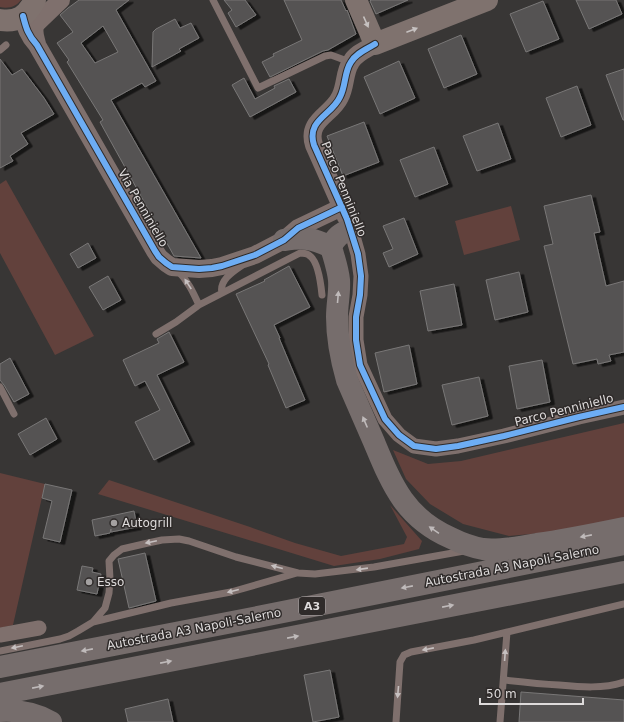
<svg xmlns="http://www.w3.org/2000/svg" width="624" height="722" font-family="'DejaVu Sans',sans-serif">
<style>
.green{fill:#62413c}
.building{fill:#545352;stroke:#797777;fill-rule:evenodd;filter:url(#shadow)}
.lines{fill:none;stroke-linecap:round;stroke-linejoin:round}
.service{stroke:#7f706d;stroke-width:7}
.minor{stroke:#7f706d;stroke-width:15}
.tertiary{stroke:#7f706d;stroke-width:18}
.primary{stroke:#7f726e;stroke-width:22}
.motorway{stroke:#766d6c;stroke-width:22}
.cycleway-casing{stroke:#2f2b2a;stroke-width:8}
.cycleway{stroke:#6dadf4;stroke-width:6}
.oneway{fill:#c6c1c0}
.oneway2{fill:#c6c0c0}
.oneway3{fill:#bfbaba}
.poi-dot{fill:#a4a1a1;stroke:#2f2b2a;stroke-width:1.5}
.labels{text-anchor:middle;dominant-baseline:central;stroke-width:3;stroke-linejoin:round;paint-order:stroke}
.shield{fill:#2f2b2a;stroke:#aaa6a6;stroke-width:1}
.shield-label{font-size:11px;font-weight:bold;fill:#dedbdb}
.street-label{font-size:12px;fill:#dedbdb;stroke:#2f2b2a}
.poi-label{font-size:12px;fill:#dedbdb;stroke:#2f2b2a;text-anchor:start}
</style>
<defs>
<filter id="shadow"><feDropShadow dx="4.5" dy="2.5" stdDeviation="0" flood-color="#0009"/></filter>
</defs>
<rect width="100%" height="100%" fill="#383635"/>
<path class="green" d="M0 0H21C16 7 8 9 0 7Z
M6 180 94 336 55 355 0 253V184Z
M511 206 520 240 464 255 455 221Z
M624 423V519L563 531 509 536 463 524 430 504 406 479 393 450 428 464 461 461Z
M0 473 45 484 13 625 0 628Z
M109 480 250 527 295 543 341 556 404 544 407 537 390 505 422 541 419 549 380 559 334 566 98 494Z"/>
<path class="building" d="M79 0H129L116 10 156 81 145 87 142 83 111 100 201 258 174 256 100 122 103 120 67 62 69 60 57 43 73 32 60 15 68 8ZM103 26 118 52 95 63 81 43Z
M224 0H245L256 15 236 27 228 13 232 10Z
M284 0H341L346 11 347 10 356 34 328 50 323 51 270 77 262 62 274 56 273 54 302 40Z
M371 0H408L376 14 370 1Z
M576 0H616L622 14 589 29Z
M543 1 559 39 526 52 510 14Z
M175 19 180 28 191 23 199 38 179 49 181 51 152 67 153 32 156 29Z
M461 35 477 74 444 88 428 49Z
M0 59 12 75 22 69 44 98 54 114 21 133 28 144 10 156 13 161 0 168Z
M399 61 415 98 380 114 364 77Z
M624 69V120H623L606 75Z
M244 78 255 99 275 88 274 86 289 79 296 92 250 117 232 85Z
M577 86 591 125 561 137 546 98Z
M364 122 379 162 343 176 327 136Z
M498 123 511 159 477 171 463 136Z
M434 147 448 184 415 197 400 160Z
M591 195 600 232 594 233 606 286 624 281V352L609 355 611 361 598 364 597 359 573 364 544 246 553 244 544 206Z
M404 218 418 254 389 267 383 253 393 249 383 226Z
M88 243 96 258 78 268 70 254Z
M289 266 310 307 274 325 280 338H279L305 400 286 408 268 365 269 364 236 294 265 281 264 280Z
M519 272 528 312 495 320 486 280Z
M108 276 121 300 103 310 89 287Z
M454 284 462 325 428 331 420 291Z
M169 332 184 362 157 375 190 442 154 460 135 422 160 410 145 381 135 386 123 360 159 343 157 339Z
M409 345 417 384 384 392 375 353Z
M10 358 29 394 14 402 4 385 0 380V364Z
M542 360 550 402 517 409 509 366Z
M479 377 488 416 452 425 442 385Z
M46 418 57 439 30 455 18 434Z
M45 484 72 490 60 542 43 538 52 501 42 498Z
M134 511 137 527 111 532V529L110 533 95 536 92 520Z
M145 553 156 601 129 608 118 559Z
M82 566 93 568 92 572 101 574 97 594 77 590Z
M330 670 339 717 313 722 304 675Z
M521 692 624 700V722H519Z
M168 699 173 722H128L125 709Z"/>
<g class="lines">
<path class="service" d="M213 0 258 88 325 56 331 55 350 62
M0 50 6 45
M178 271C188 281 193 292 199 305
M222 293C219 281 232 272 241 266
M156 334 176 322 199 305 300 253C304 253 307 253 310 256 318 262 321 285 322 295
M0 387 14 414
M93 622 105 608 109 593 110 579 109 561 114 555 122 549 148 543 162 540 179 539 189 541 236 557 298 573 315 574 374 567 464 551
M0 651 60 639 69 636 78 631 93 622 171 603 231 592 297 573
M504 680C522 682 541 684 559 685 581 687 603 689 624 682
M396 722 400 662 404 655 411 652 474 640 624 604
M500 722 507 632"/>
<path class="minor" d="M351 229 358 254 361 276 360 295 356 317V340L360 365 385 419 399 435 414 446 436 449 458 446 504 436 579 417 624 407
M0 635 39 628"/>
<path class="tertiary" d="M23 16C26 28 28 35 37 45L155 251 159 257 166 263 172 267 199 269 212 268 222 266 255 255 284 240 298 228 342 207
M37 44C35 36 32 29 37 23L61 0
M346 217 314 145C306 120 332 115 340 97 346 86 344 72 351 62 356 53 367 49 375 44"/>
<path class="primary" d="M356 0 375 44 487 0
M0 20C18 23 27 15 35 0"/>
<path class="motorway" d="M351 229C341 233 335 237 331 247 334 258 338 269 339 280 340 292 337 304 337 317 337 339 341 359 347 380 356 401 365 421 374 442 392 485 405 518 451 538 461 543 472 547 483 549 499 551 521 547 537 544 566 540 595 534 624 528
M284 240C305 237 312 238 331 247
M0 667 253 618 624 544
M0 694 624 572
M0 711C18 710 35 713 51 722"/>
<g class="cycleway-casing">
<path id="cycleway" d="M23 16C26 28 28 35 37 45L155 251 159 257 166 263 172 267 199 269 212 268 222 266 255 255 284 240 298 228 342 207
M375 44C367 49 356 53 351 62 344 72 346 86 340 97 332 115 306 120 314 145L347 219 358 254 361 276 360 295 356 317V340L360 365 385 419 399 435 414 446 436 449 458 446 504 436 579 417 624 407"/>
</g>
<use href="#cycleway" class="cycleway"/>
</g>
<defs><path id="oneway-solid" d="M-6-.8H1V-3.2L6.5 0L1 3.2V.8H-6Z"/></defs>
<g class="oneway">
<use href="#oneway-solid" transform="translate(366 22) rotate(66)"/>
<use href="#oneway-solid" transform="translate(412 30) rotate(-21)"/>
</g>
<g class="oneway2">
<use href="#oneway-solid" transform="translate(188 284) rotate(-123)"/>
<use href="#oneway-solid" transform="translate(151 542) rotate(168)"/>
<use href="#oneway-solid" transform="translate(277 567) rotate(-165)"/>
<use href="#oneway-solid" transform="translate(362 569) rotate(172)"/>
<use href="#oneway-solid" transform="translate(233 591) rotate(166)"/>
<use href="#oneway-solid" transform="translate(17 647) rotate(168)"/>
<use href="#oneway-solid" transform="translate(428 649) rotate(169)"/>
<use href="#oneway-solid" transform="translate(505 655) rotate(-86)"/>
<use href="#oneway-solid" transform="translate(398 692) rotate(95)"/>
</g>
<g class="oneway3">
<use href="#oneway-solid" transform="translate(338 297) rotate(-85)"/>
<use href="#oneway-solid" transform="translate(365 422) rotate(-113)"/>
<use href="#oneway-solid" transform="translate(434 530) rotate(-146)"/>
<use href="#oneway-solid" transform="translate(586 536) rotate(169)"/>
<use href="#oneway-solid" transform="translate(407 587) rotate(169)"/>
<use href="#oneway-solid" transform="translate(448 606) rotate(-11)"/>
<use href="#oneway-solid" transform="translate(293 637) rotate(-11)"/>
<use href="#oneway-solid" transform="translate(87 650) rotate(169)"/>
<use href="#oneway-solid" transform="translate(166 662) rotate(-11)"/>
<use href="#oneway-solid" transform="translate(38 687) rotate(-11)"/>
</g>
<g class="poi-dot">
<circle cx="114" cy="523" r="4"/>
<circle cx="89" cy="582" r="4"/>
</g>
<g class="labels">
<rect class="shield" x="299" y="597" width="26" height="18" rx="3"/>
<g class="shield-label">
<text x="312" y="606">A3</text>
</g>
<g class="street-label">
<text transform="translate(344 189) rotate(68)">Parco Penniniello</text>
<text transform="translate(143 208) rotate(60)">Via Penniniello</text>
<text transform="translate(564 410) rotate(-14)">Parco Penniniello</text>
<text transform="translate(512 566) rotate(-11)">Autostrada A3 Napoli-Salerno</text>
<text transform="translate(194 629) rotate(-11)">Autostrada A3 Napoli-Salerno</text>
</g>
<g class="poi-label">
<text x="122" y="523">Autogrill</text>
<text x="97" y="582">Esso</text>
</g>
</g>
<path d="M480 698v6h103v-6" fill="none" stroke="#dedbdb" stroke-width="2"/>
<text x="486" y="698" font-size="12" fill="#dedbdb" stroke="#2f2b2a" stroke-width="3" paint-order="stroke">50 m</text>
</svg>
